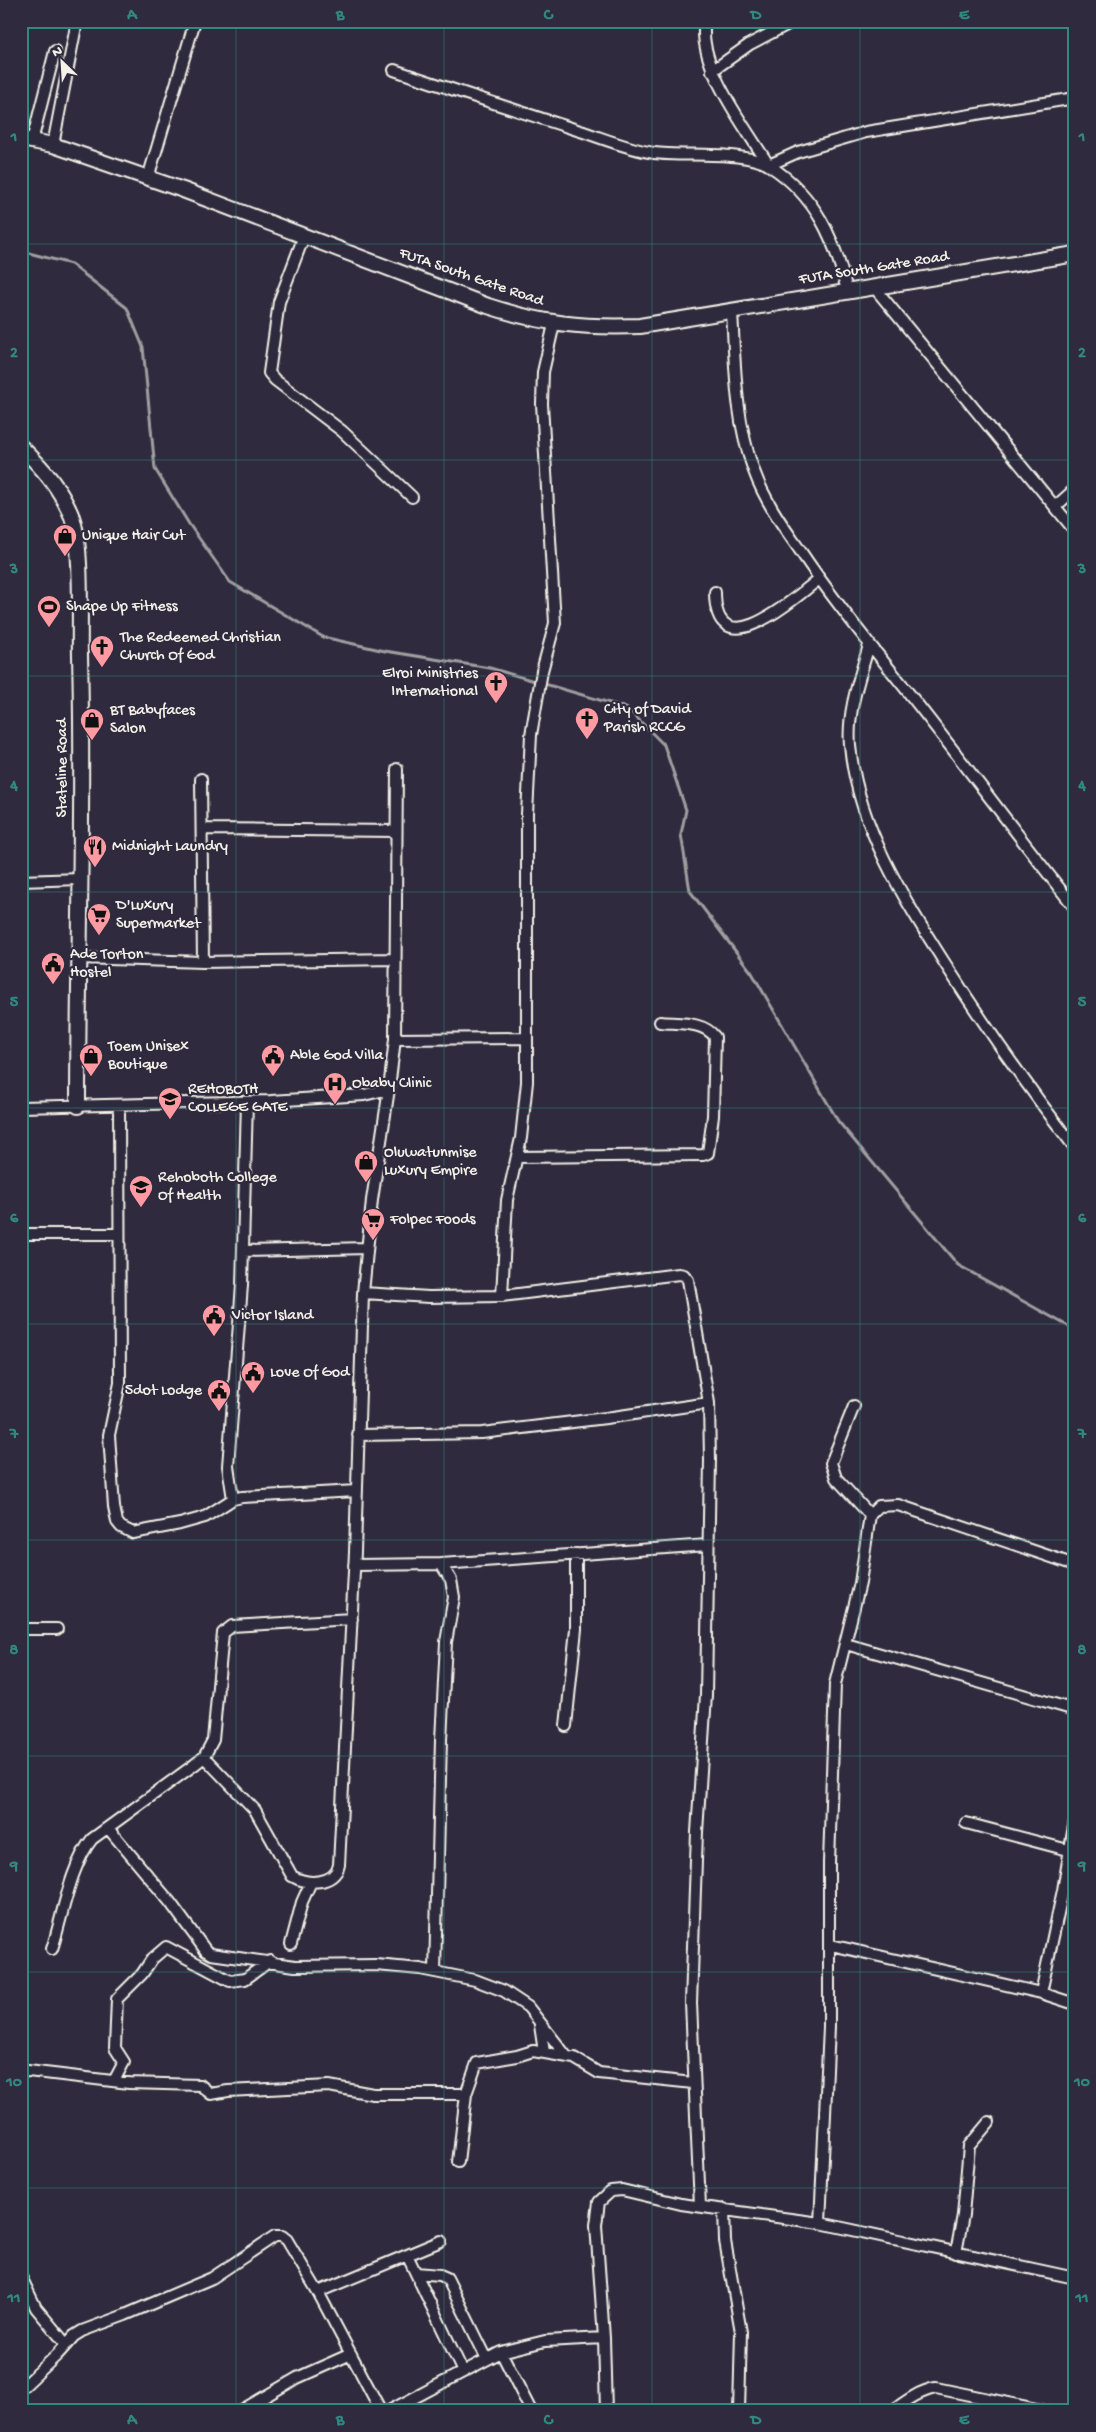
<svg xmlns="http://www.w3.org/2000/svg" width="1096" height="2432" font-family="'Gochi Hand',sans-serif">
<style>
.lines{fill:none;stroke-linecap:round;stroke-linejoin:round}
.stream{stroke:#a19ea0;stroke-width:3}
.street-casing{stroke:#f4f1e8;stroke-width:14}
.secondary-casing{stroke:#f4f1e8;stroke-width:18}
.street{stroke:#2f2a3d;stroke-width:10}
.secondary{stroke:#2f2a3d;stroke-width:14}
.grid{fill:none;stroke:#318880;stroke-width:1;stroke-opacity:0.55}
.labels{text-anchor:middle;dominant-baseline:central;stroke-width:4.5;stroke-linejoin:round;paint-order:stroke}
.street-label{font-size:16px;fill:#f4f1e8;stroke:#2f2a3d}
.poi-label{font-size:16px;fill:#f4f1e8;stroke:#2f2a3d;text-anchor:start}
.neatline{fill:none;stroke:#318880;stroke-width:2}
.grid-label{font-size:16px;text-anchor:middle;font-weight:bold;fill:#318880}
</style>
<rect width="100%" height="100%" fill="#2f2a3d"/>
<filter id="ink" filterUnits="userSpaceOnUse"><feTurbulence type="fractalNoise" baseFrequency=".02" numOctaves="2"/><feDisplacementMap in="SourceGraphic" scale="10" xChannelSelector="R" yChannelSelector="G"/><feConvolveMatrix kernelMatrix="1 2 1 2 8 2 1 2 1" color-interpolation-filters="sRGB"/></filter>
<g filter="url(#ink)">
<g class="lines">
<path class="stream" d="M21 251 71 264 127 308 143 347 155 469 189 524 230 582 323 637 385 651 490 668 627 708 664 745 686 810 681 834 690 891 752 973 838 1121 958 1265 1075 1330"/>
<g class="street-casing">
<path id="street" d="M705 21C696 64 746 128 768 164
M394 70C454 90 514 110 574 129 600 137 627 149 654 153 683 157 746 150 770 166 816 196 835 239 847 291
M712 71 750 44 794 21
M32 141 55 51
M53 145 77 21
M769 165 798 152 866 132 1075 98
M148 178 195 21
M304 236 279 302 269 373 275 380 342 431 412 497
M874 287 1075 531
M732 311C735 364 735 420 754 471 764 499 782 525 799 549 831 597 868 642 904 687 962 760 1017 835 1075 908
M1055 507 1075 489
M715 592C715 670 794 599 819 579
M869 645C860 677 847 711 850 745 857 825 904 899 946 965 986 1028 1029 1089 1075 1148
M201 779 203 962
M202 829 396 831
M21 881 80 879
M78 958 203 962 395 959
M395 1039 527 1038
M119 1105 120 1383 109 1435 114 1507 117 1522 121 1527 133 1533 180 1524 205 1517 233 1499 242 1497 357 1491
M21 1107 271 1101 364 1095 389 1089
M517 1157 703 1155 708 1153 713 1116 715 1037C703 1021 679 1024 660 1022
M21 1234H118
M243 1251 367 1248
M363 1293 429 1297 502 1296 679 1274 684 1275 688 1280 709 1403 710 1460 706 1695 697 1832 691 2003 700 2206
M502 1296 507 1200 521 1138 527 1082V814L531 735 542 671 555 623 542 404 543 372 554 324
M854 1406 831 1463 836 1478 870 1515
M358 1435 482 1433 606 1418 709 1403
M233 1499 228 1466 242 1285 247 1102
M354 1565 441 1564 708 1545
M21 1629H57
M846 1644 1075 1710
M566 1726 576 1629V1554
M204 1757 255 1810 292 1876C306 1885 335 1885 339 1865L355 1552 363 1293 372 1200 389 1089 395 1039 397 769
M966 1823 1068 1850
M108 1828 170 1902 206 1951 211 1954 295 1966 376 1965 420 1969 475 1980 504 1991 528 2007 567 2057
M291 1944 302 1902 311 1882
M831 1945 1041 1993 1075 2004
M52 1949C63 1915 70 1866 92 1839L194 1765 204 1757 213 1740 223 1633 232 1626 352 1619
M435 1972 441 1740 446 1642 454 1597 451 1580 441 1564
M1041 1993 1063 1890 1075 1820
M540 2025 544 2052
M21 2072 28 2071 129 2083 200 2085 211 2094 228 2091 329 2086 373 2094H466
M114 2081 124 2062 115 2048 117 1999 142 1974 152 1959 166 1947 230 1981 245 1979 270 1961
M458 2162 466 2094 477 2063 517 2056 533 2051 574 2058 599 2073 693 2083
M724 2209 725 2241 741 2332 739 2411
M820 2223 829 2027V1863L835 1684 860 1583 870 1515 879 1506 898 1505 1075 1565
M956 2253 963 2215 969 2146 989 2122
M408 2257 463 2372
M416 2273 440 2275 447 2278 487 2359
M21 2277 36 2308 66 2344
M318 2292 441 2241
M501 2352 531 2411
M21 2389 57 2355 74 2336 82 2331 125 2315 212 2278 275 2236H282L287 2240 318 2292 381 2411
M240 2411 297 2378 351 2354
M389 2411 501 2352 545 2341 604 2338
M606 2411 604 2338 596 2225 599 2202 611 2191 622 2190 681 2204 820 2223 1075 2278
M892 2411C906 2401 919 2391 936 2388L1046 2411"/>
</g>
<g class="secondary-casing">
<path id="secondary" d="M21 139 53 145 183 190 488 306C543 324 582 328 640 326L1075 254
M21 447C43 468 61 489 72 517 83 549 79 620 80 656 84 806 78 956 78 1106"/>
</g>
<use href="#street" class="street"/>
<use href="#secondary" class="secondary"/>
</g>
</g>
<path class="grid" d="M236 21V2411M444 21V2411M652 21V2411M860 21V2411M21 244H1075M21 460H1075M21 676H1075M21 892H1075M21 1108H1075M21 1324H1075M21 1540H1075M21 1756H1075M21 1972H1075M21 2188H1075"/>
<defs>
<g id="shop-pin" transform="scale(1.25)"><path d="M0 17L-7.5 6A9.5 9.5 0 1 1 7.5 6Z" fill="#ff9aa2" stroke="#2f2a3d"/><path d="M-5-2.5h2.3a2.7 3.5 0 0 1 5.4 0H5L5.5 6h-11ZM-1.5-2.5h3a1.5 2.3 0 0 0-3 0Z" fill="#111"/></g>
<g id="stadium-pin" transform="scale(1.25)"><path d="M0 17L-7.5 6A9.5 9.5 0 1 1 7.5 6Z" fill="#ff9aa2" stroke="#2f2a3d"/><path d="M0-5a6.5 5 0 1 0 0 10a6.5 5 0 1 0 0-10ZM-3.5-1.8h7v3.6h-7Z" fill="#111"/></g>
<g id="church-pin" transform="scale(1.25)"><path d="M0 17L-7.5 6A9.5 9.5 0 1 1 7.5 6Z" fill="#ff9aa2" stroke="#2f2a3d"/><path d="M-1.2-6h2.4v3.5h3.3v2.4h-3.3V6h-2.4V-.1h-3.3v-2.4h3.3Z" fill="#111"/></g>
<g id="restaurant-pin" transform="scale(1.25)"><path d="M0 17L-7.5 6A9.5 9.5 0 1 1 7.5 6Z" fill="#ff9aa2" stroke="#2f2a3d"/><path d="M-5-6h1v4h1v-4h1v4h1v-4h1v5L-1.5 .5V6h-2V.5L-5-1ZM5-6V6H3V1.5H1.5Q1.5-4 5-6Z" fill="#111"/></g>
<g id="supermarket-pin" transform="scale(1.25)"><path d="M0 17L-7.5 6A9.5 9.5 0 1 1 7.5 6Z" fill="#ff9aa2" stroke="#2f2a3d"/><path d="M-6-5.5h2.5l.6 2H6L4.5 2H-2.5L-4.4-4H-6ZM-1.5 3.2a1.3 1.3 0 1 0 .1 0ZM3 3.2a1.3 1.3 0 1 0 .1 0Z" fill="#111"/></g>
<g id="civic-pin" transform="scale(1.25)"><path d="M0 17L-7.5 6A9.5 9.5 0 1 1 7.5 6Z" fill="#ff9aa2" stroke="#2f2a3d"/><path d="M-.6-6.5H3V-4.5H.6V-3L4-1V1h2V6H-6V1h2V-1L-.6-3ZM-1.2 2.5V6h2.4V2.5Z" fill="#111"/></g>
<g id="hospital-pin" transform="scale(1.25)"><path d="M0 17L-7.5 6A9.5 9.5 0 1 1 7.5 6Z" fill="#ff9aa2" stroke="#2f2a3d"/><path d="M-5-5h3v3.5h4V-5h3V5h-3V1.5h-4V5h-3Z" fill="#111"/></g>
<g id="university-pin" transform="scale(1.25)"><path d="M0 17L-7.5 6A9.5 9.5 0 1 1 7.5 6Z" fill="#ff9aa2" stroke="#2f2a3d"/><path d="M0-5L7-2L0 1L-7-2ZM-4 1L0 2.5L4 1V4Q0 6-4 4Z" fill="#111"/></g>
</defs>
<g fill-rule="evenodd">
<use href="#shop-pin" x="65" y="536"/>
<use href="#stadium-pin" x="49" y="607"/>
<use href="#church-pin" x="102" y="647"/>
<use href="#church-pin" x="496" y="683"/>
<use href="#church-pin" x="587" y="719"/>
<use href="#shop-pin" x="92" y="720"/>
<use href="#restaurant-pin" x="95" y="847"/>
<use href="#supermarket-pin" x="99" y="915"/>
<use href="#civic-pin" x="53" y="964"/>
<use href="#shop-pin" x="91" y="1056"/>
<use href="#civic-pin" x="273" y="1056"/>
<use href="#hospital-pin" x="335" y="1084"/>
<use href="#university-pin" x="170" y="1099"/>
<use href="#shop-pin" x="366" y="1162"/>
<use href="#university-pin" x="141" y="1187"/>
<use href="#supermarket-pin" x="373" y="1220"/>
<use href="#civic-pin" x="214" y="1316"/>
<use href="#civic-pin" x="253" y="1373"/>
<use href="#civic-pin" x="219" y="1391"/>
</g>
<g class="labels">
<g class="street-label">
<text transform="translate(874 269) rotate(-9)">FUTA South Gate Road</text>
<text transform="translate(471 278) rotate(19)">FUTA South Gate Road</text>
<text transform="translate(63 768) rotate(-90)">Stateline Road</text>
</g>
<g class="poi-label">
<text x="82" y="536">Unique Hair Cut</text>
<text x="66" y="607">Shape Up Fitness</text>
<text x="120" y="638">The Redeemed Christian<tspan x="120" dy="18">Church Of God</tspan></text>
<text x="478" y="674" text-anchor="end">Elroi Ministries<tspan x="478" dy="18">International</tspan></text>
<text x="604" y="710">City of David<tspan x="604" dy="18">Parish RCCG</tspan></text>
<text x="110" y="711">BT Babyfaces<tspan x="110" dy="18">Salon</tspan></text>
<text x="112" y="847">Midnight Laundry</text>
<text x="116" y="906">D'Luxury<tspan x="116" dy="18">Supermarket</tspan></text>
<text x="70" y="955">Ade Torton<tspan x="70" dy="18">Hostel</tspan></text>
<text x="108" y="1047">Toem Unisex<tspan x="108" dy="18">Boutique</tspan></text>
<text x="290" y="1056">Able God Villa</text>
<text x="352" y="1084">Obaby Clinic</text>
<text x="188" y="1090">REHOBOTH<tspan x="188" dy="18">COLLEGE GATE</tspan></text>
<text x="384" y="1153">Oluwatunmise<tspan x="384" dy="18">Luxury Empire</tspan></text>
<text x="158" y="1178">Rehoboth College<tspan x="158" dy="18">Of Health</tspan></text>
<text x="390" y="1220">Folpec Foods</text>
<text x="232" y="1316">Victor Island</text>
<text x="270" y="1373">Love Of God</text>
<text x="202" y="1391" text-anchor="end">5dot Lodge</text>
</g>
</g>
<rect width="1096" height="2432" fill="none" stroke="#2f2a3d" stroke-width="55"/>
<g transform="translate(62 62) rotate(335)" stroke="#2f2a3d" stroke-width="4" paint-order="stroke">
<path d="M0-4L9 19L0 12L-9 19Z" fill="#f4f1e8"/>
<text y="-8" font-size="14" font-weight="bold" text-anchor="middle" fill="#f4f1e8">N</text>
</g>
<rect x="28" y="28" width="1040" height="2376" class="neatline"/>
<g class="grid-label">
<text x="132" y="19">A</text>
<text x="340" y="19">B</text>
<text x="548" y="19">C</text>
<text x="756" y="19">D</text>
<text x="964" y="19">E</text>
<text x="14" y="141">1</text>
<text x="1082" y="141">1</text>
<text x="14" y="357">2</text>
<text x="1082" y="357">2</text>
<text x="14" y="573">3</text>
<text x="1082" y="573">3</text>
<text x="14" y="790">4</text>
<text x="1082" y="790">4</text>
<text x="14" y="1006">5</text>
<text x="1082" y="1006">5</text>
<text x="14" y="1222">6</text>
<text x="1082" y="1222">6</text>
<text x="14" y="1438">7</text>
<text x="1082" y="1438">7</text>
<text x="14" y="1654">8</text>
<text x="1082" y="1654">8</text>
<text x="14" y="1870">9</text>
<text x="1082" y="1870">9</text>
<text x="14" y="2086">10</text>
<text x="1082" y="2086">10</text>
<text x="14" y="2302">11</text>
<text x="1082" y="2302">11</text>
<text x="132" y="2424">A</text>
<text x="340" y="2424">B</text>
<text x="548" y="2424">C</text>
<text x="756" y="2424">D</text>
<text x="964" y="2424">E</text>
</g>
</svg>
